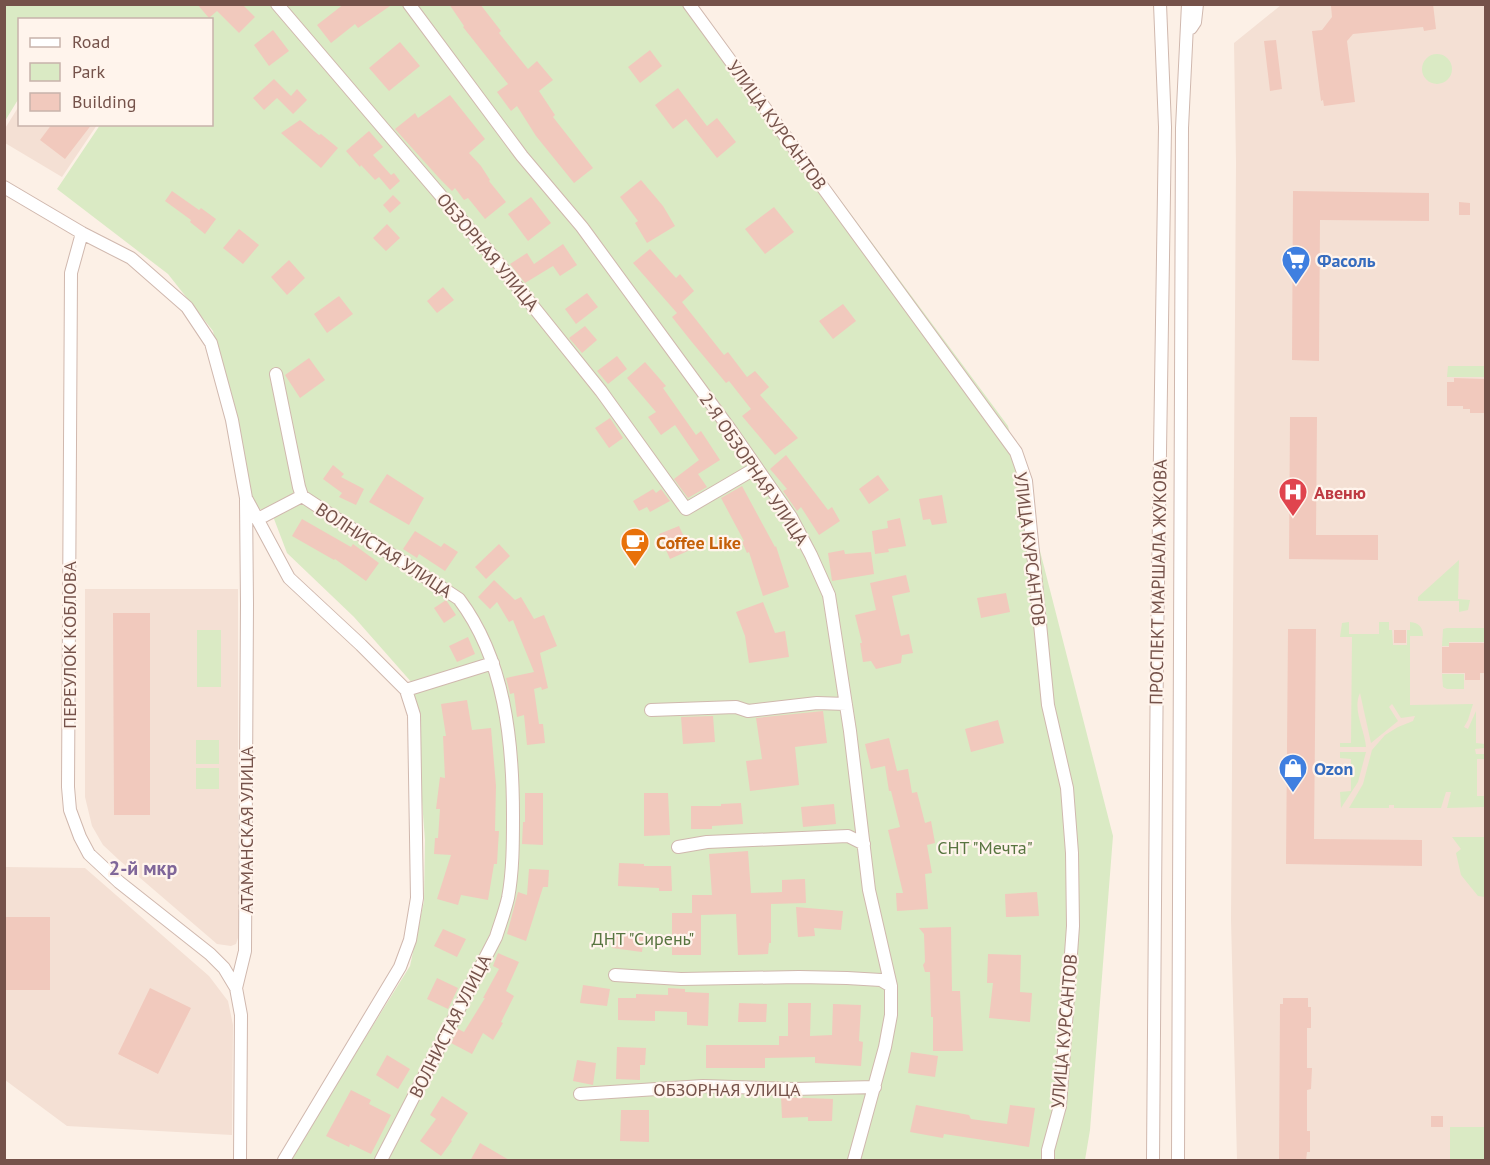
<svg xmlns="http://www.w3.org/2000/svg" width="1490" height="1165" font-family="'PT Sans',sans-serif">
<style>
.residential{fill:#f4e0d4}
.green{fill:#daeac4}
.building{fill:#f1c9bd}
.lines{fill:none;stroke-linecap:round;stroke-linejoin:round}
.street-casing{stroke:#d0b8ae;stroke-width:14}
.street{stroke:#fff;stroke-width:12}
.labels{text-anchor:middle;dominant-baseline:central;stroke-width:4.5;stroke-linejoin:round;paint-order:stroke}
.street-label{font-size:18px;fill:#75524a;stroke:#fff4ec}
.shop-label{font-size:18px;font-weight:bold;fill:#366cbe;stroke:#fff4ec;text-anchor:start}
.health-label{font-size:18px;font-weight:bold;fill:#be3a42;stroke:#fff4ec;text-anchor:start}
.food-label{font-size:18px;font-weight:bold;fill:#c56008;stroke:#fff4ec;text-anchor:start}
.park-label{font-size:18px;fill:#587540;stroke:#fff4ec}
.neighbourhood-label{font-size:20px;font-weight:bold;fill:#7f6699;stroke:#fff4ec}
</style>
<rect width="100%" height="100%" fill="#fcf0e6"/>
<path class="residential" d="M1281 5H1485V1160H1237L1231 920 1236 163 1234 43Z
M19 106 20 124 97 125 62 177 5 143 4 130Z
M85 589H238V938L236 944 231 946 217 944 118 859 103 845 92 826 85 797Z
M5 867 85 868 209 976 228 1001 233 1025 232 1135 67 1126 5 1080Z"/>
<path class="green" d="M4 5H694L735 58 1008 426 1113 836 1090 1130 1085 1160H289L410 966 424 901 425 840 413 684 354 617 287 553 271 511 252 508 213 331 168 274 57 189 100 125 212 124V20H20L19 98 5 121Z
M1422 69a15 15 0 1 1 30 0a15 15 0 1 1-30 0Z
M1448 366H1485V377H1447Z
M1459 560 1458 599 1470 600 1468 610 1459 612V601H1418V597Z
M1349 622V634H1379V622H1389V630H1392L1393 645H1407V630H1410V622C1419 623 1423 627 1423 636H1410V705L1473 704 1468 720 1464 727 1468 729 1476 711V743L1485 744V748L1475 749 1476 754H1485V759H1477V796H1485L1484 807 1447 808 1451 792H1446L1441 808H1394V805H1389V808H1349L1363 784 1372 750 1385 735 1398 727 1413 721 1415 716 1401 718 1392 704 1389 707 1398 721 1371 743 1360 693C1352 710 1365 730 1366 747H1340V743H1351L1352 637H1340L1342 623Z
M1447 628H1485V642H1449V646H1442L1443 629Z
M197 630H221V687H197Z
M1442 674H1464V689H1447L1443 687Z
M196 740H219V764H196Z
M1340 752H1366L1358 782 1341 808 1340 792 1351 791V759L1340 758Z
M196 768H219V789H196Z
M1452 837H1485V897L1478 896 1461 875 1456 853 1461 849Z
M1450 1127H1485V1160H1450Z"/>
<path class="building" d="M197 4H242L255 17 239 33 217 11 209 18Z
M344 4H393L358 28 355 24 331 43 317 25Z
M449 4H480L501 31 499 33 528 69 537 61 553 80 539 91 555 115 553 117 593 168 574 183 536 136 517 106 511 111 497 92 508 84 463 27 464 26Z
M1345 4H1433L1436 29 1424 31 1423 27 1353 34 1347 41 1355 102 1324 106 1323 100 1321 101 1312 31 1322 30 1332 17 1331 6Z
M273 30 289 51 269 66 254 45Z
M1276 40 1282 89 1270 91 1264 41Z
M400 42 420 66 389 91 369 68Z
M650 50 662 66 640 83 628 67Z
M274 79 291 96 297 89 307 100 293 114 277 98 264 110 253 98Z
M678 88 707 126 717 118 736 142 717 158 686 119 673 129 655 105Z
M450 95 485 139 469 153 481 166 490 180 489 181 506 202 485 219 468 198 464 200 455 188 452 191 440 179 395 129 415 113 418 118Z
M300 120 319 135 321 134 338 148 321 168 281 133Z
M52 124H92L65 159 40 140Z
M369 131 383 147 373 155 391 175 394 173 400 181 390 190 379 177 375 180 361 165 360 167 346 151Z
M641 180 663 206 675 226 647 243 635 223 638 221 620 197Z
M172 191 199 210 201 208 216 219 205 234 190 222 191 220 165 201Z
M1293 191 1429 193V221L1320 220 1319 361 1292 360Z
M393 195 401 203 390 213 383 205Z
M531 197 551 223 528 241 508 214Z
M1459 202 1470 203V215H1459Z
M774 207 794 232 765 254 745 229Z
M387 224 400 238 386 251 373 238Z
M239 229 259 245 243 264 223 248Z
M563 244 577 265 560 276 553 266 525 283 510 264 527 253 534 264Z
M650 249 676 278 680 274 694 291 682 302 724 355 728 352 747 377 755 371 769 387 760 395 798 438 775 455 742 416 751 409 729 381 726 383 691 341 672 317 677 313 633 263Z
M289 260 305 278 287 295 271 277Z
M443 287 454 300 437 313 427 301Z
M587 293 598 307 576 324 565 309Z
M339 296 353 314 327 333 314 314Z
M843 304 856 321 833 339 819 321Z
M585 326 597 340 582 353 569 338Z
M617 356 627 369 608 384 597 371Z
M309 358 325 380 300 398 285 375Z
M645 362 666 386 663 388 696 435 701 431 720 460 698 474 707 487 688 498 674 479 699 460 675 425 661 435 648 417 656 412 627 378Z
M1454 378 1485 379V413H1470V409H1463V406H1447V382H1454Z
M1290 417H1317L1316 535H1378V560L1289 559Z
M610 418 623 438 609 448 595 428Z
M786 455 828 510 832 507 840 521 819 535 801 507 797 511 783 491 787 489 770 469Z
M333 465 344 474 341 477 364 489 356 505 339 497 342 493 323 479Z
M387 474 424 498 409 525 369 502Z
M878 475 889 490 869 504 859 489Z
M742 486 775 547 776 546 789 587 763 596 749 552 747 553 742 542 744 541 721 498Z
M653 489 656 493 661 489 670 501 650 512 647 507 639 511 633 501Z
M942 495 947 523 932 525 930 519 923 520 919 499Z
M900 518 906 546 888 549 889 552 875 554 872 531 888 528 887 521Z
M302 519 351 547 353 544 379 563 366 581 335 559 334 560 292 536Z
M679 526 690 550 670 559 659 534Z
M415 531 441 547 444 543 458 552 445 571 419 554 417 558 403 549Z
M499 544 510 556 486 579 475 567Z
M844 550 845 554 871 552 874 574 832 581 828 553Z
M906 575 910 592 892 596 901 636 909 634 913 653 902 655 901 663 876 669 871 661 863 662 860 643H862L855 615 876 610 870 583Z
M494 580 515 600 521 597 534 619 544 615 557 646 540 653 548 688 542 690 541 687 534 689 539 724H543L545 743 527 745 524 715 517 717 514 693 510 694 506 678 534 672 513 620 509 622 497 602 490 609 478 597Z
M1006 593 1010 612 981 618 977 598Z
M446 600 456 615 444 623 434 608Z
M763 602 775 633 785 631 789 657 749 663 745 636 736 612Z
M113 613H150V815H114Z
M1288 629H1316L1314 839 1422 840V866L1286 864Z
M1394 630H1406V643H1394Z
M468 637 475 654 457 662 449 646Z
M1449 643H1485V673H1480V680H1465V673H1442V647H1449Z
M467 700 472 730 491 728 496 786 495 831H499L498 846 497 864H494L488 900 461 895 458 905 437 899 451 855 434 854 435 838H438L440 809H436L440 777 445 778 443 736H446L441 704Z
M823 711 827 743 795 747 799 785 750 791 746 761 762 759 756 718Z
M713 716 715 742 683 744 681 717Z
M998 720 1004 743 971 752 965 729Z
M889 738 897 771 908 769 912 793 917 792 925 823 931 821 935 843 927 845 932 873 925 874 928 909 897 911 896 893H903L888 830 900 827 891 791H889L885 766 871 769 865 744Z
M525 793H543V845L522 844 523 822H525Z
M644 793H668L670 835 644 836Z
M741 803 743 824 712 826V829H691V806H721V804Z
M834 804 836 824 803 827 801 807Z
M748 851 751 893 782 892V880L805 879 806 903 771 904V943H769L768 954 738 955 736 914 701 915V955H672V913H692V895H712L709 854Z
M619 863 644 864V866H671L672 891H659V888L618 886Z
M529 869 549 870 548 887H543L526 941 507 934 518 892 527 895Z
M1037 892 1039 916 1006 917 1005 894Z
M796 907 843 911 841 930 814 928 815 936 798 937Z
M5 917H50V990H5Z
M951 927 952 991H960L963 1051H933V1017H931L930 972H925L923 965 925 962 924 934 919 928Z
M443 929 466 939 457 957 434 946Z
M614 932 644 936 642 952 612 948Z
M498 953 519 962 506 991 514 996 501 1022 503 1023 493 1040 483 1033 472 1054 451 1043 458 1029 464 1032 485 998H483L499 969 493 966Z
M988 954 1021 955 1020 992 1032 993 1030 1022 989 1018 993 983H987Z
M437 978 458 988 448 1009 427 999Z
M583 985 610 989 607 1006 580 1003Z
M150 988 191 1008 158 1074 118 1054Z
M668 988 685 989V992L709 993 708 1026 687 1025V1012L655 1011V1021L618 1020V998H636V994L668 995Z
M1283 998H1308V1007H1311V1028H1307V1068H1312L1311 1089 1307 1090V1131H1310V1152H1307L1306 1161 1279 1160 1280 1004H1283Z
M739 1003 767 1004 766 1022H738Z
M788 1003H811L810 1036 832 1035 833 1004 861 1005 859 1041 863 1042 861 1066 815 1063V1057L765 1058V1068H706V1045H779V1036H788Z
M617 1047 646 1048 645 1065H640V1080L616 1079Z
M911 1052 938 1056 935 1077 908 1073Z
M387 1055 410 1069 398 1089 376 1075Z
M577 1060 596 1063 593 1085 573 1081Z
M351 1090 371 1100 369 1104 391 1115 371 1154 350 1144 349 1147 326 1136Z
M442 1096 468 1113 451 1140 452 1141 441 1156 420 1141 436 1119 430 1115Z
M781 1097 833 1099 832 1121H808V1117L782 1118Z
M916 1105 969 1115 971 1119 1007 1124 1010 1105 1035 1108 1029 1147 944 1134 943 1138 910 1132Z
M621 1110H649V1142L620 1141Z
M1431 1116H1443V1127H1431Z
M480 1143 511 1161H470Z"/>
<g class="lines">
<g class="street-casing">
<path id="street" d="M277 4 495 259 601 391 686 509 756 468
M409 4 522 156 582 227 732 432 791 517 811 555 829 595 850 731 869 890 891 986V1015L885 1047 854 1160
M689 4 1016 452 1026 481 1048 705 1067 788 1072 853 1073 926 1060 1106 1048 1150V1160
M1191 28 1195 22 1197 4
M4 187 82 233 131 258 187 307 211 343 232 420 246 498 289 578 361 645 406 690 414 715 417 898 410 940 400 967 284 1160
M82 233 71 273 68 787 70 810 80 837 89 854 119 882 210 954 224 968 236 988
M276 374 299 487 302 496 459 599C505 660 513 741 513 816 513 842 513 872 508 898 505 911 500 924 496 937L381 1160
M258 519 302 496
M406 690 493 663
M651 710 736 707 748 711 817 703 846 704
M678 847 707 842 848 836 864 844
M615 975 681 979 799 977 847 978 881 980 891 986
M580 1094 703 1086 794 1089 875 1087
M240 1160 241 1015 236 988 245 951 247 604 246 500
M1153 1160 1157 647 1165 127 1160 4
M1178 1160 1182 128 1188 4"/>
</g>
<use href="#street" class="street"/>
</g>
<defs>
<g id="supermarket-pin" transform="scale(1.5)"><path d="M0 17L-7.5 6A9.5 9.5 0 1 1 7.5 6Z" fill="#3f7fe0" stroke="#fff4ec"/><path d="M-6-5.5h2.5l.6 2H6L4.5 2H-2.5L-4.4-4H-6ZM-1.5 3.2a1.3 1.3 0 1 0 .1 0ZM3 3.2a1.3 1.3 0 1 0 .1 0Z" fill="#fff"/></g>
<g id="hospital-pin" transform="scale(1.5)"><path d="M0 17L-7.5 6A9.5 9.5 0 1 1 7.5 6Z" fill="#e0444e" stroke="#fff4ec"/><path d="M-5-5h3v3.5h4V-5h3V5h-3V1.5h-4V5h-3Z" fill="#fff"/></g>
<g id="cafe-pin" transform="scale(1.5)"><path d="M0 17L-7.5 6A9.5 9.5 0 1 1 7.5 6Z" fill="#e8710a" stroke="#fff4ec"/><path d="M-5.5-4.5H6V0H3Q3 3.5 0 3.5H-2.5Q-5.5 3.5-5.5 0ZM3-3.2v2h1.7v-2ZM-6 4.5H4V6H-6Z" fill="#fff"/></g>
<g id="shop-pin" transform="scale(1.5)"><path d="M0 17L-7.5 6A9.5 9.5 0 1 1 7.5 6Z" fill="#3f7fe0" stroke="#fff4ec"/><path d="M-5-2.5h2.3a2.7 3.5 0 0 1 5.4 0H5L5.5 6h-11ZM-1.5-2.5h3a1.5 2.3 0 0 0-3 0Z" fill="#fff"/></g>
</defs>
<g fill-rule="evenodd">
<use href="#supermarket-pin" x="1296" y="260"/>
<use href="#hospital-pin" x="1293" y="492"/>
<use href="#cafe-pin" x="635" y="542"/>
<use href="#shop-pin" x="1293" y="768"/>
</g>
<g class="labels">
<g class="street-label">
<text transform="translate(777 125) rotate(54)">УЛИЦА КУРСАНТОВ</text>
<text transform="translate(488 252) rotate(50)">ОБЗОРНАЯ УЛИЦА</text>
<text transform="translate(754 469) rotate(56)">2-Я ОБЗОРНАЯ УЛИЦА</text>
<text transform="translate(1030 549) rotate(83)">УЛИЦА КУРСАНТОВ</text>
<text transform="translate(384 550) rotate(33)">ВОЛНИСТАЯ УЛИЦА</text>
<text transform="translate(1158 582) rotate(-89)">ПРОСПЕКТ МАРШАЛА ЖУКОВА</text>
<text transform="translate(69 645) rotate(-90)">ПЕРЕУЛОК КОБЛОВА</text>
<text transform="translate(246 830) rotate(-90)">АТАМАНСКАЯ УЛИЦА</text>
<text transform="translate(450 1026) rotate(-63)">ВОЛНИСТАЯ УЛИЦА</text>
<text transform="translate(1064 1031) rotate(-85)">УЛИЦА КУРСАНТОВ</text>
<text x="727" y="1089">ОБЗОРНАЯ УЛИЦА</text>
</g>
<g class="shop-label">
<text x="1317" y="260">Фасоль</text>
<text x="1314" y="768">Ozon</text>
</g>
<g class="health-label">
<text x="1314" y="492">Авеню</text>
</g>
<g class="food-label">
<text x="656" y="542">Coffee Like</text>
</g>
<g class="park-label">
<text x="985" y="847">СНТ "Мечта"</text>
<text x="643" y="938">ДНТ "Сирень"</text>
</g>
<g class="neighbourhood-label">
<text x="143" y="868">2-й мкр</text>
</g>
</g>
<rect width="1490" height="1165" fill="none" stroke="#75524a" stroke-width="12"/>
<rect x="18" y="18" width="195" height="108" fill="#fff4ec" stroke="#c8b3ab" stroke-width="1.5"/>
<rect x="30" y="38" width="30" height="9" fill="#ffffff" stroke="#c8b3ab" stroke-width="1.5"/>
<text x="72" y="48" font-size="18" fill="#75524a">Road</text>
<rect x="30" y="63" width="30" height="18" fill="#daeac4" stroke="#c8b3ab" stroke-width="1.5"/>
<text x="72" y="78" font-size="18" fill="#75524a">Park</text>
<rect x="30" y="93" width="30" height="18" fill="#f1c9bd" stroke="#c8b3ab" stroke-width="1.5"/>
<text x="72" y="108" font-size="18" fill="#75524a">Building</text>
</svg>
